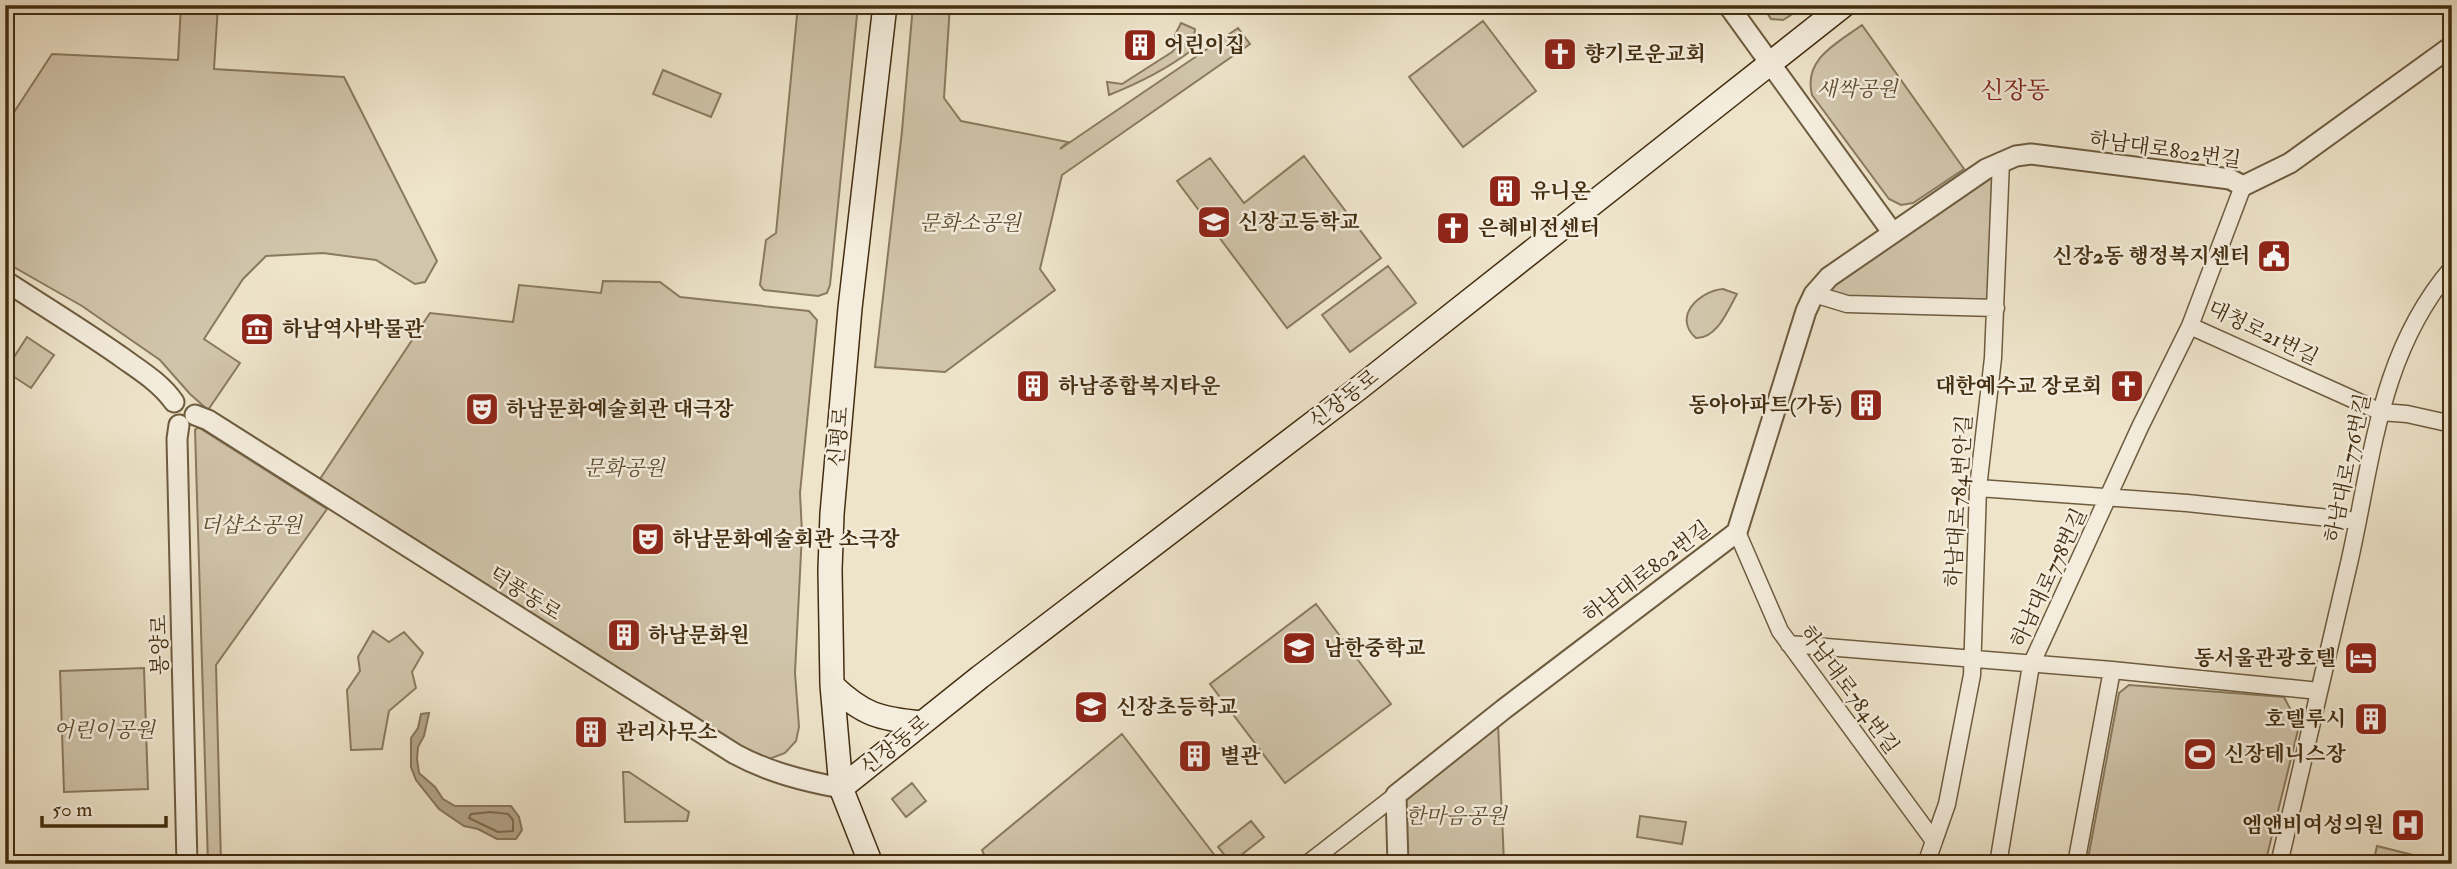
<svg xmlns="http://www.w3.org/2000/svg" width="2457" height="869" font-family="'IM FELL Double Pica','Noto Serif KR',serif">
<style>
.green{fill:#d1c5ab;stroke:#8a7a5e;stroke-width:2}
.water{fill:#b4a68b;stroke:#87765a;stroke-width:2}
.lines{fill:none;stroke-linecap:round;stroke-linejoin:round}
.shore{stroke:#7c6a4e;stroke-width:2}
.minor-casing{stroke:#6e5c3f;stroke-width:19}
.tertiary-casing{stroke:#6e5c3f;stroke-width:23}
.secondary-casing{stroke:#432e11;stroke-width:26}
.primary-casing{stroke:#432e11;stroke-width:28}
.minor{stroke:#f4eddd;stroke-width:16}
.tertiary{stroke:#f4eddd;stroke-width:19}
.secondary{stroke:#f4eddd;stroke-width:23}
.primary{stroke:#eee4ca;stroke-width:24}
.labels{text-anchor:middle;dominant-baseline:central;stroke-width:5;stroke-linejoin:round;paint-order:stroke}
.poi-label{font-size:21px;font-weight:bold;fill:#432e11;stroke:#f4eddd;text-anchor:start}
.park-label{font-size:21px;font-style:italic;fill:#5f4c30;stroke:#f4eddd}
.street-label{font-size:21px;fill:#432e11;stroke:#f4eddd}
.quarter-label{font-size:24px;fill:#7a1f14;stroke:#f4eddd}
</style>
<rect width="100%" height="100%" fill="#eee4ca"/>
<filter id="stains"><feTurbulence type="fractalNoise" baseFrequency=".00286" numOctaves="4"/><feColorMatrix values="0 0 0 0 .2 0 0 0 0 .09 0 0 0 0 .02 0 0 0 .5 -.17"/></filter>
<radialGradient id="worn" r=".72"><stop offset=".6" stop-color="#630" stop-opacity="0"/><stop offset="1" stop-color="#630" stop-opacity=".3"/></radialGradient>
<path class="green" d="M181 5H218L214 69 344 77 437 261 425 282 415 284 376 260 323 253 266 256 243 279 204 339 240 363 208 410 190 394 160 360 82 306 5 262V126L52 54 178 60Z
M798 5H858L830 285 827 293 818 296 764 290 760 285 766 240 776 233Z
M913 5H950L944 98 961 121 1068 142 1060 149 1238 28 1250 44 1062 175 1040 269 1055 290 945 372 875 367 902 131Z
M1762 5H1807L1783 20 1771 19Z
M1483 21 1536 91 1463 147 1409 77Z
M1181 23 1195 29 1192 50C1167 69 1139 83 1109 95L1107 82 1122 84 1172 52 1176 47 1175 35Z
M1862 25 1964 169 1913 203 1901 205 1889 199 1812 95C1803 59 1836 44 1862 25Z
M663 70 721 94 711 117 653 94Z
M1304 156 1381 258 1287 328 1177 181 1210 158 1244 203Z
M2001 161 1996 308 1814 294Z
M1388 266 1416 303 1350 352 1322 315Z
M603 281 660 282 680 297 809 311 817 320 800 493 802 533 795 673 799 727 796 741 785 753 764 761 745 754 318 482 430 313 513 322 519 285 601 293Z
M1723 289 1737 294C1728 310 1717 339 1696 338 1672 317 1699 291 1723 289Z
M27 337 54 355 31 388 5 371Z
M198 427 327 509 216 665 221 864H208L195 430Z
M1316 604 1391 704 1285 783 1210 684Z
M373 631 389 642 404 632 423 653 412 672 416 688 389 711 382 749 351 750 347 690 360 671 358 657Z
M144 668 148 789 64 792 60 671Z
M2129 685 2284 697 2299 726 2265 864H2087L2119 693Z
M1498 723 1504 863 1408 864 1405 797Z
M1122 734 1216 857 1208 864H988L982 850Z
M623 772H629L689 812 687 821 625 822Z
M912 783 926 801 906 817 892 799Z
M1640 816 1686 822 1682 844 1637 837Z
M1251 821 1264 837 1231 863 1218 847Z
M2377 846 2437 861 2436 864H2373Z"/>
<path class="water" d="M429 713 424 736 418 747 417 759 419 773 435 787 443 799 455 806H511L519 817 522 830 516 839H497L478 829 464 826 439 809 416 780 411 767V738L418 728 421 714Z"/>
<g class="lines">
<path class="shore" d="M491 812 508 814 513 820V831L498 832 469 818 471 814Z"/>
<g class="minor-casing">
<path id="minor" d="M2243 186 2190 326 2381 412 2407 414 2452 424
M1814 294 1847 304 1996 308
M1978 488 2187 503 2358 521
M1737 532 1780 631 1934 841 1926 864
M1789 644 2112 670
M1934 841 1947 804 1972 675 1978 488 1993 358 2001 161
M1307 864 1396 795
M1998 864 2031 665 2140 427 2190 326
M2076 864 2112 670 2319 691
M2279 864C2303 762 2326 661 2350 559 2373 455 2380 352 2452 268"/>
</g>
<g class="tertiary-casing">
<path id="tertiary" d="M1728 5 1892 232
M5 281C44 306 83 330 120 356 139 370 160 382 174 402
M195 415 208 420 735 754C768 772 804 781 841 788
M179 425 177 439 187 864
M1398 864 1396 795 1504 709 1737 532 1806 311 1814 294 1829 277 1986 169 2016 156 2031 154 2230 179 2243 186 2290 163 2452 46"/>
</g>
<g class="secondary-casing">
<path id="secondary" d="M832 685C863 715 880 719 922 723
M841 788 980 677 1359 388 1844 5
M871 864 841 788 832 685 830 570 832 514 850 308 885 5"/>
</g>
<g class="primary-casing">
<path id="primary" d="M2452 864V863"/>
</g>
<use href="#minor" class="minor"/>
<use href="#tertiary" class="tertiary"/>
<use href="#secondary" class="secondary"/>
<use href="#primary" class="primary"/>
</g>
<defs>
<g id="building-square" transform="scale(1.75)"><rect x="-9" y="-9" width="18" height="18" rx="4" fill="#8f2418" stroke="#f4eddd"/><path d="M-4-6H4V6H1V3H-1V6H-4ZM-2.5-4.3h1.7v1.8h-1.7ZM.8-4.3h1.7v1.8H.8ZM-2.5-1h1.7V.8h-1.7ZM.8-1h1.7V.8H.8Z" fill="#fff"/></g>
<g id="church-square" transform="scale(1.75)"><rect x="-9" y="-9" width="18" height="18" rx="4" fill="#8f2418" stroke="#f4eddd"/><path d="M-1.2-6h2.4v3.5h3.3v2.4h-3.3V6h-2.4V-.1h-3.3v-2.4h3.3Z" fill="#fff"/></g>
<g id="school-square" transform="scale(1.75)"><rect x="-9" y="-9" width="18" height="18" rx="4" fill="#8f2418" stroke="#f4eddd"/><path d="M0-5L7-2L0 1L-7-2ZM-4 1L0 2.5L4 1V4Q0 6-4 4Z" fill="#fff"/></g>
<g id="civic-square" transform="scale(1.75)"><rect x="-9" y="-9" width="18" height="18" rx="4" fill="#8f2418" stroke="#f4eddd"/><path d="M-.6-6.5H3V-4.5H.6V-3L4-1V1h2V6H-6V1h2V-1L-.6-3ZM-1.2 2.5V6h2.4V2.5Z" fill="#fff"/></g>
<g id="museum-square" transform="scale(1.75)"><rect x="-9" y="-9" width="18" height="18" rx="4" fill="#8f2418" stroke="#f4eddd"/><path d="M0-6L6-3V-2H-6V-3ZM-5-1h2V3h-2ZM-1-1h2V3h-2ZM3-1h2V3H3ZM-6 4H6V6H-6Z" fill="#fff"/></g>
<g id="theatre-square" transform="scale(1.75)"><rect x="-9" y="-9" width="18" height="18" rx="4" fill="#8f2418" stroke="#f4eddd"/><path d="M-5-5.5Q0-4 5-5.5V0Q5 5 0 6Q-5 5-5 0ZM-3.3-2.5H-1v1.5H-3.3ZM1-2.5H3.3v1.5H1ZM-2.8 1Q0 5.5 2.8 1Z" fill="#fff"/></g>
<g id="hotel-square" transform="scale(1.75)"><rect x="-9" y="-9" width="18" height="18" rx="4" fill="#8f2418" stroke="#f4eddd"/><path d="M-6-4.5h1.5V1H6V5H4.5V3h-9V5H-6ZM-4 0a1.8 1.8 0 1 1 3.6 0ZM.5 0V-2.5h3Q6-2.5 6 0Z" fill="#fff"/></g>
<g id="stadium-square" transform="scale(1.75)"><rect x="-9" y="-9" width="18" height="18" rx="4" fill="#8f2418" stroke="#f4eddd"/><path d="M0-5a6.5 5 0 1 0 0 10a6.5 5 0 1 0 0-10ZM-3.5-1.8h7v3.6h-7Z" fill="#fff"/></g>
<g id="hospital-square" transform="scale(1.75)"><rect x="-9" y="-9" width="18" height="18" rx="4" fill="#8f2418" stroke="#f4eddd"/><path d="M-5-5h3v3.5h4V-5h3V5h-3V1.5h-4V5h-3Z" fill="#fff"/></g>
</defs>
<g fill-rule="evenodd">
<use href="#building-square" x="1140" y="45"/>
<use href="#church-square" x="1560" y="54"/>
<use href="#building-square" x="1505" y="191"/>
<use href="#school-square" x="1214" y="222"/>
<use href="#church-square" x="1453" y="228"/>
<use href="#civic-square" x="2274" y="256"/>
<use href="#museum-square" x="257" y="329"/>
<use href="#building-square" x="1033" y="386"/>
<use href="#church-square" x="2127" y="386"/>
<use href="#building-square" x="1866" y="405"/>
<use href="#theatre-square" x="482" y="409"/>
<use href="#theatre-square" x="648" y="539"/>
<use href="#building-square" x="624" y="635"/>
<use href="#school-square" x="1299" y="648"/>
<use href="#hotel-square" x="2361" y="658"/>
<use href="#school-square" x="1091" y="707"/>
<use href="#building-square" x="2371" y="719"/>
<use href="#building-square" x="591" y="732"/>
<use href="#stadium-square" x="2200" y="754"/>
<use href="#building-square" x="1195" y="756"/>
<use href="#hospital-square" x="2408" y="825"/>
</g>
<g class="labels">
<g class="poi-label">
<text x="1164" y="45">어린이집</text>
<text x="1584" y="54">향기로운교회</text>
<text x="1530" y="191">유니온</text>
<text x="1238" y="222">신장고등학교</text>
<text x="1478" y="228">은혜비전센터</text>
<text x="2250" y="256" text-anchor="end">신장2동 행정복지센터</text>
<text x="282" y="329">하남역사박물관</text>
<text x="1058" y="386">하남종합복지타운</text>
<text x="2102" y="386" text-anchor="end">대한예수교 장로회</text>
<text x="1842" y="405" text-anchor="end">동아아파트(가동)</text>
<text x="506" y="409">하남문화예술회관 대극장</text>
<text x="672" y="539">하남문화예술회관 소극장</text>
<text x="648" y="635">하남문화원</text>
<text x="1324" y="648">남한중학교</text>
<text x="2336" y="658" text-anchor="end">동서울관광호텔</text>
<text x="1116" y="707">신장초등학교</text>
<text x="2346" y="719" text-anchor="end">호텔루시</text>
<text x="616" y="732">관리사무소</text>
<text x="2224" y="754">신장테니스장</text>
<text x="1220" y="756">별관</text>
<text x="2384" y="825" text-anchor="end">엠앤비여성의원</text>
</g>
<g class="park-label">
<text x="1857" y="89">새싹공원</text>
<text x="970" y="223">문화소공원</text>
<text x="624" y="468">문화공원</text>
<text x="251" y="525">더샵소공원</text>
<text x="104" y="730">어린이공원</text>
<text x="1456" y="816">한마음공원</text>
</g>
<g class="street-label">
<text transform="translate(2165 150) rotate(8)">하남대로802번길</text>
<text transform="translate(2263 333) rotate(26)">대청로21번길</text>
<text transform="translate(1344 399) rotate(-38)">신장동로</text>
<text transform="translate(839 437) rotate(-85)">신평로</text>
<text transform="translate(2348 468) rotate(-78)">하남대로776번길</text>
<text transform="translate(1959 501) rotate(-86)">하남대로784번안길</text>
<text transform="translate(1647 572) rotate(-37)">하남대로802번길</text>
<text transform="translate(2049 578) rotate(-65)">하남대로778번길</text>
<text transform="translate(525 594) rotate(32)">덕풍동로</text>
<text transform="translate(160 645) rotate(-91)">봉양로</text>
<text transform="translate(1849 690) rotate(54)">하남대로784번길</text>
<text transform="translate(895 745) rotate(-39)">신장동로</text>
</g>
<g class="quarter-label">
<text x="2015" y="90">신장동</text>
</g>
</g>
<rect width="2457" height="869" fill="none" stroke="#eee4ca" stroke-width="28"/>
<rect x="7" y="7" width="2443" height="855" fill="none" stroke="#432e11" stroke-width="3.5"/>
<rect x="14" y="14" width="2429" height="841" fill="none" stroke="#432e11" stroke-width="2"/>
<path d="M42 816v10h124v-10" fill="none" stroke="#432e11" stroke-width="3.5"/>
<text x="52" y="816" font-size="21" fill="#432e11" stroke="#f4eddd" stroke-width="5" paint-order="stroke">50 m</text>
<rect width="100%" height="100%" filter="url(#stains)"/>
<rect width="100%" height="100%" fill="url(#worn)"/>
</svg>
